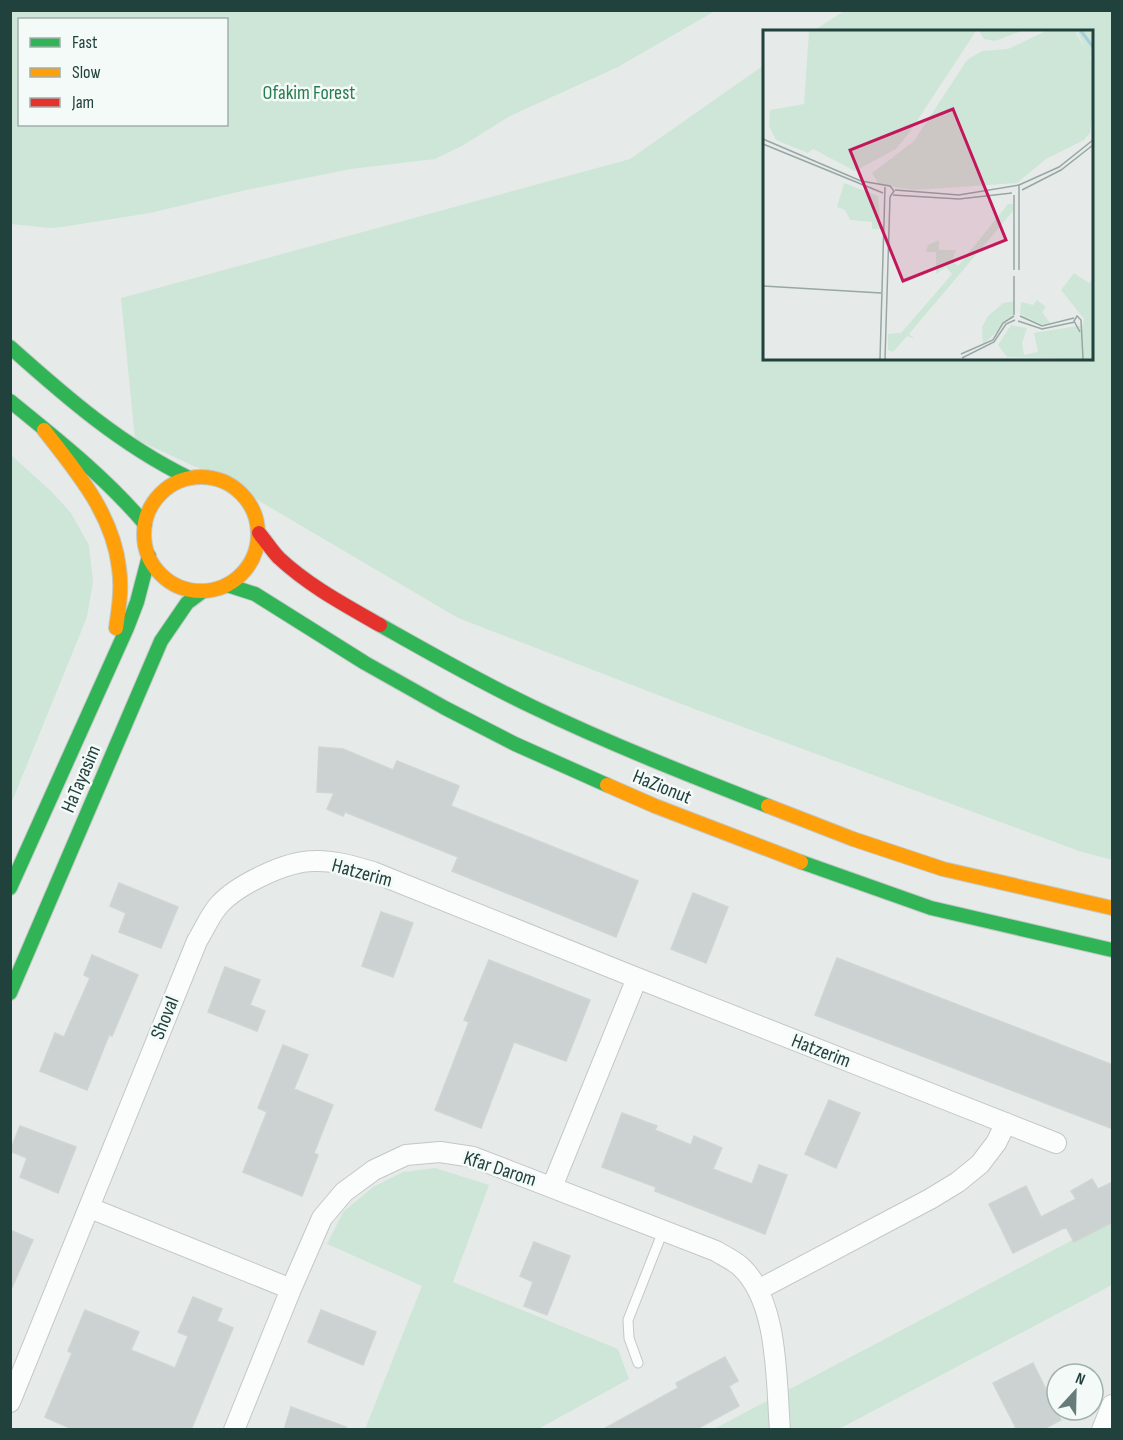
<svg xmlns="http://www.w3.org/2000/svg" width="1123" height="1440" font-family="'Sofia Sans Condensed',sans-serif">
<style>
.green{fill:#cee6d7;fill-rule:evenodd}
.building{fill:#ccd2d1;stroke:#ced5d2;stroke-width:1.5}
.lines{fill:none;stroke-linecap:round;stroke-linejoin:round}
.lane-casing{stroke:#c3c8c6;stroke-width:11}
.street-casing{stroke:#c3c8c6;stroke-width:22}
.fast-casing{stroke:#c1c9c7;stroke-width:16}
.slow-casing{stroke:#c1c9c7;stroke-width:16}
.jam-casing{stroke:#c1c9c7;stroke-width:16}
.lane{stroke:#fbfcfc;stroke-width:9}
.street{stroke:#fbfcfc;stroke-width:20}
.fast{stroke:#30b455;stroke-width:14}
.slow{stroke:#ff9f0a;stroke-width:14}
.jam{stroke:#e5322d;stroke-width:14}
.labels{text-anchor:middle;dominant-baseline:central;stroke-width:5;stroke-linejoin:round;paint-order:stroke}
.park-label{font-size:20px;fill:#287c50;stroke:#f4faf8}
.street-label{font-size:20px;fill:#21413c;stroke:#f4faf8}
.inset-river{fill:none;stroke:#a4cfdc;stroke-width:3}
.inset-road{fill:none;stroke:#97a7a4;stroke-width:1.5}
.view{fill:#c2185b;fill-opacity:0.15;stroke:#c2185b;stroke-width:3}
.inset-edge{fill:none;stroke:#21413c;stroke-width:3}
</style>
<rect width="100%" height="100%" fill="#e6ebe9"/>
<path class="green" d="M11 10H715V11L618 67 510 116 462 146 435 159 351 169 246 190 150 213 62 227 50 228 11 224ZM20 20H226V124H20Z
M844 11H1112V860L1079 851 697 710 458 618 220 478 135 439 121 298 630 159 764 65V358H1092V32L813 31Z
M11 455 52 492 71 513 89 545 93 582 87 617 11 804Z
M435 1168 489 1185 453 1282 618 1349 629 1379 540 1428V1429H365L422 1286 327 1244 343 1212 373 1187 403 1172Z
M1112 1219V1285L839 1429 712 1430Z"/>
<path class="building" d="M319 747 343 749 393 770 397 761 459 786 451 806 638 881 616 937 452 871 458 857 345 812 343 816 327 809 334 793 317 792Z
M119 883 178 907 161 948 119 932 126 913 110 906Z
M693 893 728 907 706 963 671 949Z
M381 912 413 923 393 977 362 966Z
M92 955 138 975 112 1036 109 1035 87 1090 40 1071 55 1033 64 1037 90 978 84 975Z
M837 958 1113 1065V1129L815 1015Z
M489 960 590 1000 566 1061 514 1042 481 1128 435 1110 469 1022 464 1020Z
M225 967 260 980 250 1005 265 1011 257 1031 208 1012Z
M283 1045 308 1055 294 1089 333 1105 314 1153 318 1155 302 1196 243 1172 267 1112 258 1108Z
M829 1100 860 1113 836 1168 805 1154Z
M622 1113 657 1126 655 1130 691 1145 694 1136 722 1148 713 1169 752 1184 759 1165 787 1175 765 1234 655 1191 656 1187 602 1167Z
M20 1126 76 1147 58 1193 20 1177 27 1158 10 1151Z
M1092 1179 1098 1189 1113 1182V1222L1074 1242 1066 1227 1013 1253 989 1204 1026 1186 1041 1217 1076 1199 1071 1191Z
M10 1230 33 1240 10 1292Z
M534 1242 570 1256 547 1315 524 1306 533 1282 520 1276Z
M193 1297 222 1309 217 1321 233 1328 191 1430H74L45 1417 72 1353 68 1351 85 1310 139 1332 131 1350 175 1368 188 1336 178 1332Z
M321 1310 376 1332 363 1365 308 1342Z
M725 1357 738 1381 729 1386 739 1406 695 1430H602L678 1388 676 1383Z
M1033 1363 1061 1420 1042 1430H1017L993 1383Z
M291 1407 346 1427V1430H284Z"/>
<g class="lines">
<g class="lane-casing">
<path id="lane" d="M638 1363 629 1338 628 1320 663 1231"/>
</g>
<g class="street-casing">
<path id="street" d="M552 1187 637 978
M90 1208 291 1289
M758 1290 930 1199 958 1182 980 1164 996 1143 1006 1123
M10 1402 197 941C204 930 210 915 219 905 237 885 286 861 314 861 334 860 355 867 373 872L637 978 1056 1143
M234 1430 291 1289 322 1218 344 1192 374 1170 406 1155 440 1152 473 1157 716 1251C724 1256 733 1260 740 1266 779 1301 776 1381 780 1430
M1102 1430 1112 1405"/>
</g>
<g class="fast-casing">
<path id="fast" d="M10 347C66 397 121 445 189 478
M10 401C58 440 105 477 145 524
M227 585 255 594 365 663 445 708 515 744 607 785
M380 625C430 653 480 682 533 707 610 744 689 775 768 806
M801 862 931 908 1112 950
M10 888 127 628 137 602 149 556
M10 993 161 641 187 603 203 591"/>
</g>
<g class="slow-casing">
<path id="slow" d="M44 430C76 471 113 514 119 568 122 588 119 608 116 628
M144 534a57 57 0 1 1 114 0a57 57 0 1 1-114 0Z
M607 785 655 806 801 862
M768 806 853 839 943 869 1112 908"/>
</g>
<g class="jam-casing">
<path id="jam" d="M259 533C266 541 272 551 279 558 309 586 345 605 380 625"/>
</g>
<use href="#lane" class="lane"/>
<use href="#street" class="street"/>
<use href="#fast" class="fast"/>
<use href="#slow" class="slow"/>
<use href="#jam" class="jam"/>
</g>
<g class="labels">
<g class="park-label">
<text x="309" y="93">Ofakim Forest</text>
</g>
<g class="street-label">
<text transform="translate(81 779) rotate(-67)">HaTayasim</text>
<text transform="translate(662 787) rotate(22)">HaZionut</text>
<text transform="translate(362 873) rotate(15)">Hatzerim</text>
<text transform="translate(165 1018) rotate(-68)">Shoval</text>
<text transform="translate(821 1051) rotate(21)">Hatzerim</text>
<text transform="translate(500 1169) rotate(18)">Kfar Darom</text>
</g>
</g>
<g transform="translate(763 30)">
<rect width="330" height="330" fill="#e6ebe9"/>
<path d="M46 1H213L146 103 133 119 92 141 50 119 45 123 13 110 6 96 7 80 41 74ZM216 1H258L232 11 221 9ZM283 1H312L330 32V77L327 103 321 110 283 129 254 153 152 160 116 155 109 143 151 111 204 30 219 21 245 19ZM314 1H330V29L325 24ZM81 153 115 166 118 199H109V192L87 190 82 180 74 177ZM245 174H250V181L146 304 152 309 144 306 130 322 125 320V304L138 303 189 244 183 237 173 244V222H163L165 215 176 210V220H193L189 231 195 236ZM311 243 326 253 330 249V329L244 327 235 315 248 295 264 298 259 313 261 325 275 322 271 303 320 295 321 289 298 260ZM274 270 283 277 279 282 288 294 279 295 257 284 258 272 270 275ZM252 271 251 284 220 315 219 297 225 286 240 273Z" fill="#cee6d7"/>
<path class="inset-river" d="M318 1 330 17"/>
<path class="inset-road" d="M0 109 98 151 127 156 131 161 127 167M0 114 120 163M256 155 296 137 330 110M132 160 196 165 256 155V240M259 160 298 140 330 115M130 165 196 169 249 163M251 240V165M0 256 118 263M251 285V246M257 286 279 296 311 288M255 291 279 299 312 292M317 302 311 291 314 286 318 290 320 329M198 324 230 310 240 293 251 286M199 328 231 312 243 294 252 290M117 329 122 157M122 329 127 167"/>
<path class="view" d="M190 79 243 210 140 251 87 120Z"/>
<rect width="330" height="330" class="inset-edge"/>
</g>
<rect width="1123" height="1440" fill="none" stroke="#21413c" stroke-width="24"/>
<rect x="18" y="18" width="210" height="108" fill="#f4faf8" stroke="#a0b0ad" stroke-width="1.5"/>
<rect x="30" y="38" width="30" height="9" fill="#30b455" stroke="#a0b0ad" stroke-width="1.5"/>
<text x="72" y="48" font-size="18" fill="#21413c">Fast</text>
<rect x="30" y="68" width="30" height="9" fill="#ff9f0a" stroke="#a0b0ad" stroke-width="1.5"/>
<text x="72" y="78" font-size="18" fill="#21413c">Slow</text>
<rect x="30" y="98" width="30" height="9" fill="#e5322d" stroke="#a0b0ad" stroke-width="1.5"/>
<text x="72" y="108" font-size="18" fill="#21413c">Jam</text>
<g transform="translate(1075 1392) rotate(22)"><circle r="28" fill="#f4faf8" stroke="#a0b0ad" stroke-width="1.5"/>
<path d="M0-4.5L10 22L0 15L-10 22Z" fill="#667c79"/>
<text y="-9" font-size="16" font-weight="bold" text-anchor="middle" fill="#21413c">N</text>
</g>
</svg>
